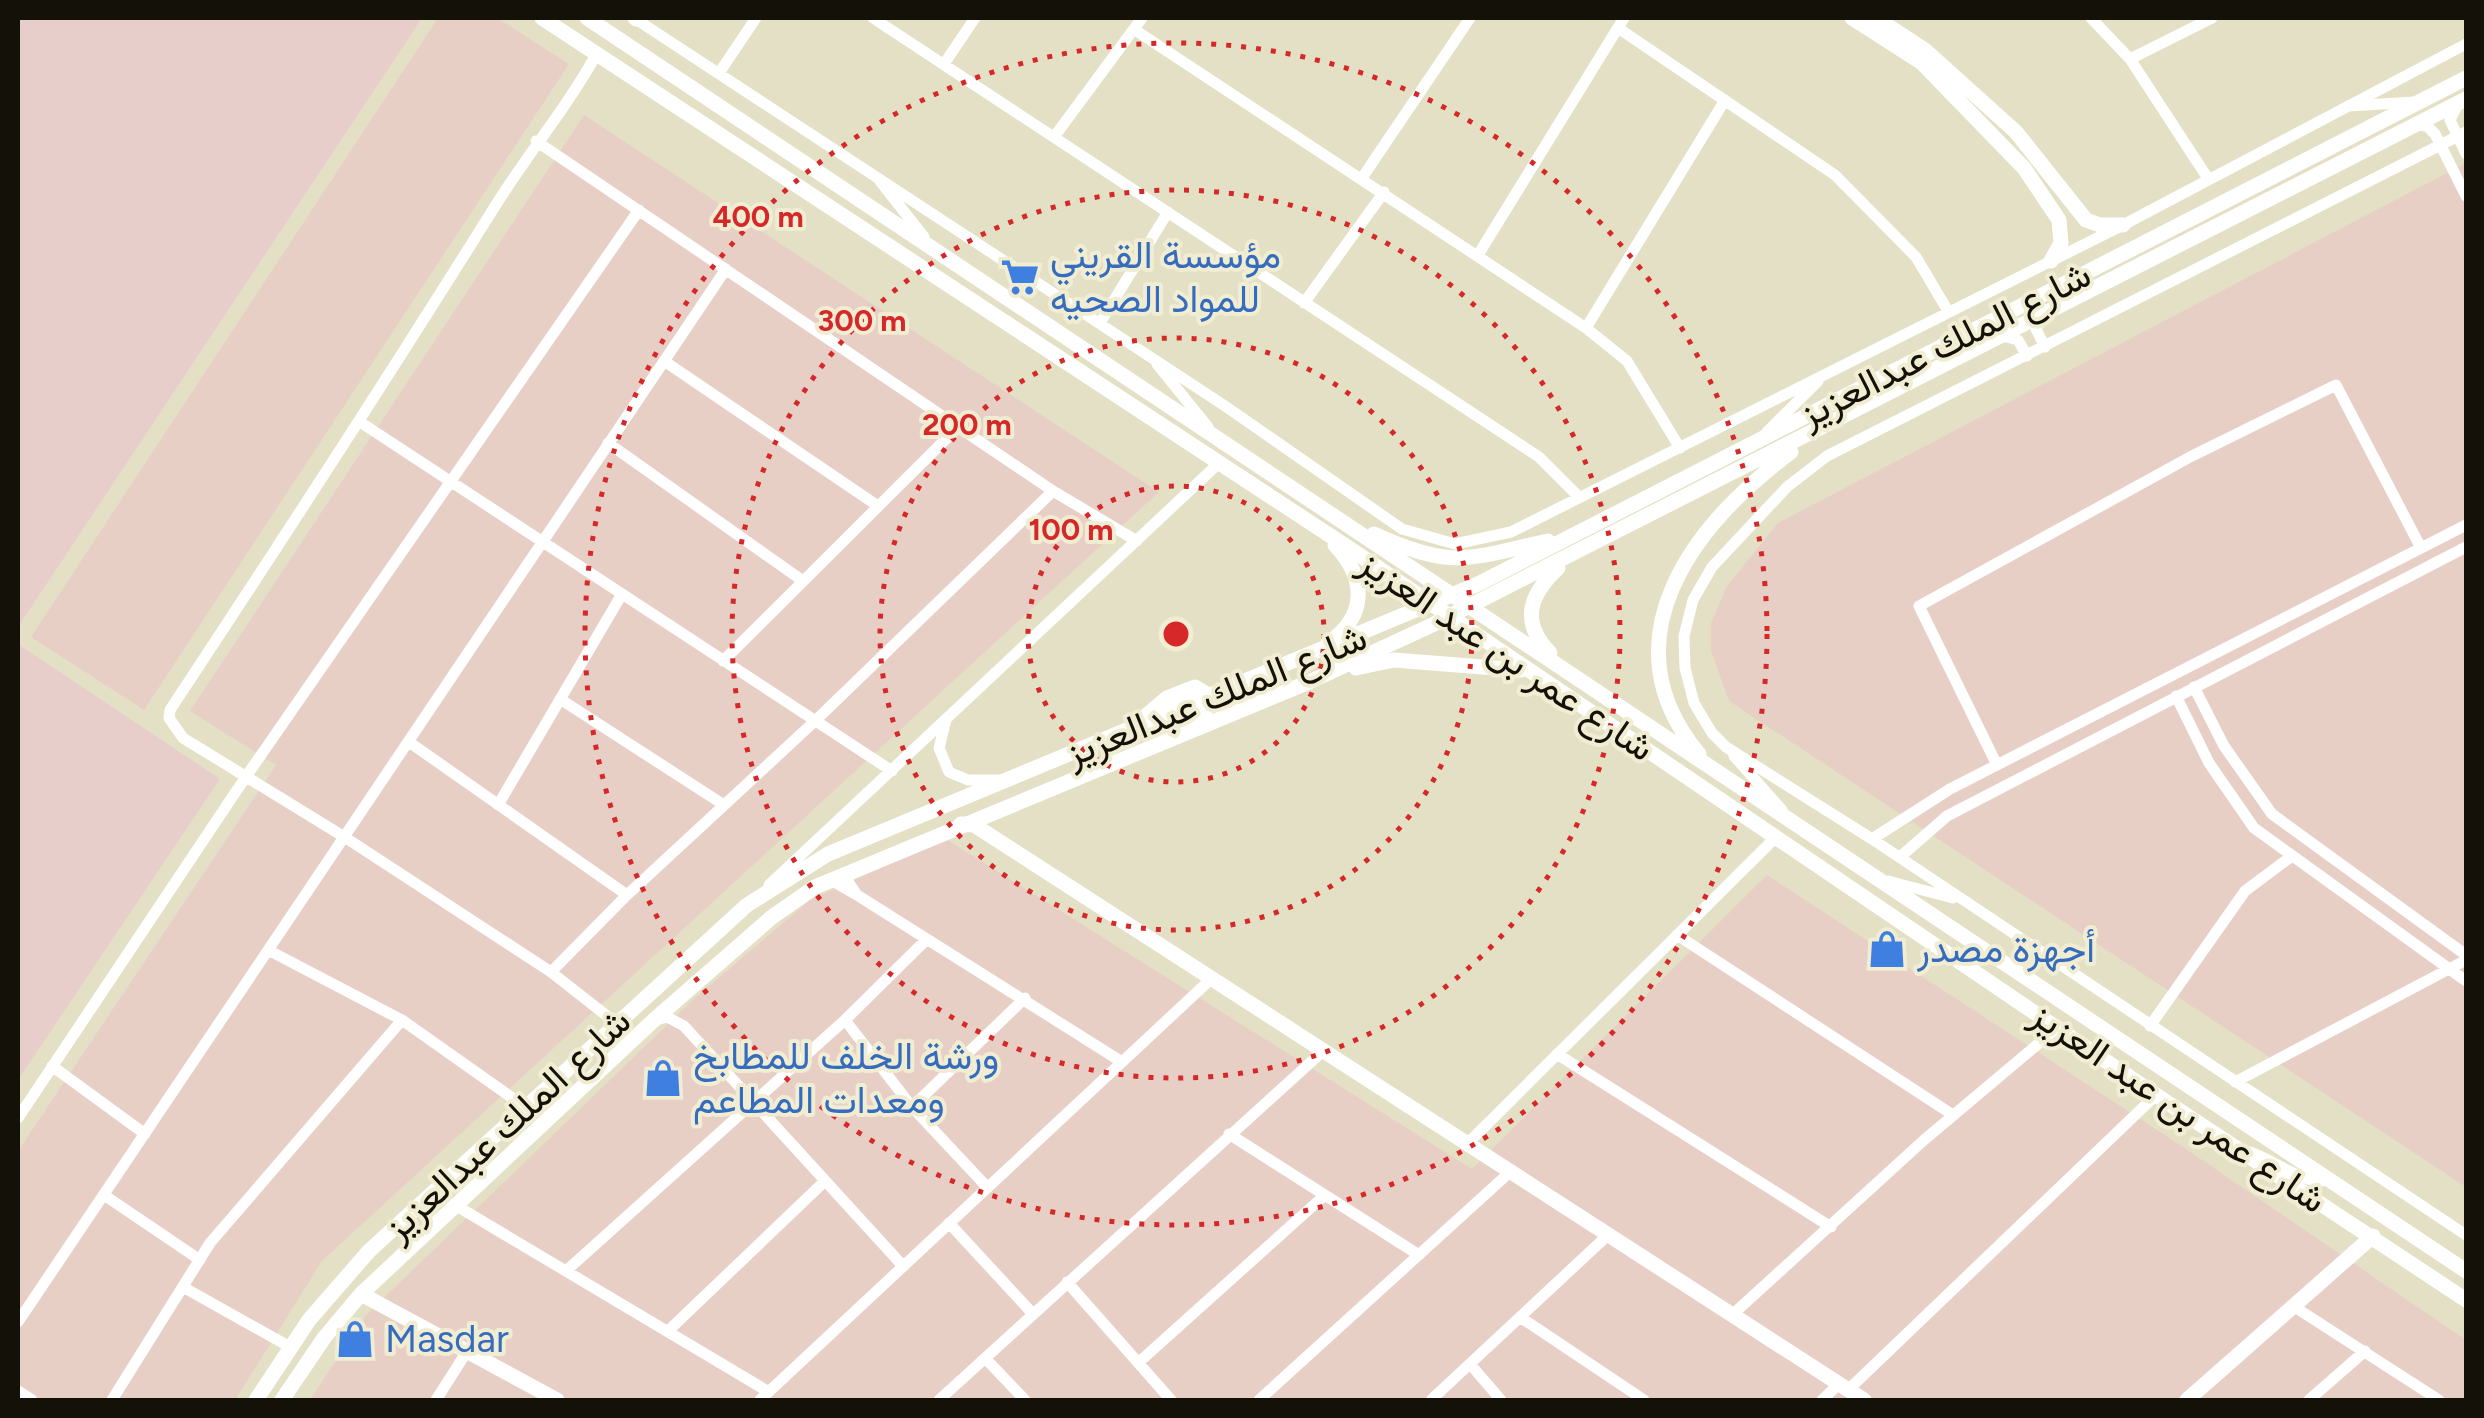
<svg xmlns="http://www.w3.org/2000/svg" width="2484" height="1418" font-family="Figtree,Vazirmatn,sans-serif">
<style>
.commercial{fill:#e7cfc6}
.industrial{fill:#e8ceca}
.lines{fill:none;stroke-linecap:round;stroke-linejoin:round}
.street{stroke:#fff;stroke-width:11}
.secondary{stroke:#fff;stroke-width:15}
.ring{fill:none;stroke:#d62828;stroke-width:5;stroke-dasharray:5 10}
.labels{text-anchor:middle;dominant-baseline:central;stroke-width:8;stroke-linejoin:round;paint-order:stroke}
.shop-label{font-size:38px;fill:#366cbe;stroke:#f1edd3;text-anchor:start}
.street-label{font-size:38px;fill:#131108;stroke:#f1edd3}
.centre{fill:#d62828;stroke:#f1edd3;stroke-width:5}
.ring-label{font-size:30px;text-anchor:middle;font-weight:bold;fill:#d62828;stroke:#f1edd3;stroke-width:8;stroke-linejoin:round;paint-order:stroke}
</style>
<rect width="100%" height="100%" fill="#e4e0c6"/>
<path class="commercial" d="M438 18H497L569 64 144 710 31 637Z
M584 115 1159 492 322 1261 235 1400H18V1151L276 765 190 711Z
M2466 163V1187L1729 701 1711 651V623L1727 586 1778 523Z
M946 839 1472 1169 1767 875 2189 1151 2466 1340V1400H310L365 1316 696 997 810 900Z"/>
<path class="industrial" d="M18 18H422L18 627Z
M18 644 220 779 18 1080Z"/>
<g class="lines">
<path class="street" d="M634 18 1225 406 1402 529 1455 544 1511 532 2123 225 2466 44
M873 18 1539 457 1579 497
M2091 18 2130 59 2207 177
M1618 28 1835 175 1916 257 1948 311
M1135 30 1586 328 1627 361 1680 448
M597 53C567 108 525 157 492 211 387 379 279 545 170 710L169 718 183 738 346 838 551 972 616 1023
M2130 59 2212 18
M944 64 975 18
M719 73 756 18
M2458 104 2450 120 2466 154
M2348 106 2415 102
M2417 125 2427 126 2435 134 2466 196
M2466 132 1827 456 1787 487 1712 567 1693 600 1684 636 1685 668 1694 703 1712 733 1726 747 1872 839 2466 1235
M1054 137 1142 18
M536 141 1053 491 1137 541
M1362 178 1470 18
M880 181 924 237
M1478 255 1624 18
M1304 303 1384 192
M2044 315 2036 329 2045 347
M1100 323 1168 212
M1586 328 1725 100
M2003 336 2018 340 2027 356
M664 361 878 506
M1157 364 1208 427
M360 422 892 771
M1767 432 1818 381
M608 443 803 581
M723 661 958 427
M2194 687 2224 746 2272 814 2466 955
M2176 696 2209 763 2254 828 2466 981
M560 699 724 805
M946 720 939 748 949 772 968 780H998
M409 742 627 895
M1734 756 1782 810
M1997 765 1919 606 2190 457 2336 385 2421 548
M498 805 622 594
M1872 839 1950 789 2466 525
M1900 857 1947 816 2466 547
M829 879 857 895 847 880 851 871
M1888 881 1953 898
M769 885 1218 464
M857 895 1122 1062
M1677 935 1953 1115
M270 951 402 1020 511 1097 521 1110
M551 972 627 895 815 721 1053 491
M656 1020 667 1017 684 1026 903 1266
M845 1020 912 1107 1025 998
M2150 1026 2245 891 2292 856
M1557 1054 1831 1227
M52 1066 145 1134
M2235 1082 2466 960
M912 1107 987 1187
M18 1118 245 778 639 210
M1229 1134 1419 1255
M1467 1144 1776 837
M2250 1152C2273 1159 2309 1189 2329 1179
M104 1195 200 1260
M455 1205 769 1392
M949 1223 1033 1314
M567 1270 845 1020 927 939
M1067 1282 1171 1400
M183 1287 290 1347
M2293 1306 2439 1400
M1732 1315 1924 1140 2057 1028
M1520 1317 1644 1400
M18 1322 726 269
M668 1331 825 1181
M985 1358 1025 1400
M1138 1363 1325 1195
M1470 1364 1501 1400
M1848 1390 2156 1095
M18 1391 32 1400
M112 1400 210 1243 402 1020
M436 1400 466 1353
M760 1400 1211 979
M939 1400 1322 1052
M1259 1400 1510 1172
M1431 1400 1608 1235
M1822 1400 1839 1384
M2309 1400 2365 1351"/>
<path class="secondary" d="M542 18 1352 550 2156 1095 2466 1300
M587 18 2466 1271
M635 18 636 19
M1852 18 1922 63 2024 168 2059 220 2061 243 2051 261
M1876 18 1925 50 2016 132 2086 220 2100 225H2123
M1374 534C1453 570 1467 559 1548 541
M1328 643C1367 616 1367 579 1335 545
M1550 653C1520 622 1529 595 1558 568
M1356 668 1394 660 1521 670
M1141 720 1167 698 1195 687 1208 695 1209 706 1191 723
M1699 754C1604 640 1693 525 1791 452
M961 824 974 825 1864 1400
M361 1294 557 1400
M256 1400 309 1320 369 1251 747 905 828 854 1478 584 2466 78
M282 1400 324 1338 361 1294 654 1020 772 917 815 887 1309 682 1432 625 2466 99
M2187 1400 2373 1236"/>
</g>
<g class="ring">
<circle cx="1176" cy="634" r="148"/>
<circle cx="1176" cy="634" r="296"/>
<circle cx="1176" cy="634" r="444"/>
<circle cx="1176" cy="634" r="591"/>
</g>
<defs>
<g id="supermarket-bare" transform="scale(3)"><path d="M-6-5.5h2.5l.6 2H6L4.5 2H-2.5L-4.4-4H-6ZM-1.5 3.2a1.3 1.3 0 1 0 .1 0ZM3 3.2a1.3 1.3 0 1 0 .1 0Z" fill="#3f7fe0" stroke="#f1edd3" stroke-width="2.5" paint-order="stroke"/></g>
<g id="shop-bare" transform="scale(3)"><path d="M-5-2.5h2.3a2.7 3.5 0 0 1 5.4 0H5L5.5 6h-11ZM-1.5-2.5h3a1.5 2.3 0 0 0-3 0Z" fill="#3f7fe0" stroke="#f1edd3" stroke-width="2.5" paint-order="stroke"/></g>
</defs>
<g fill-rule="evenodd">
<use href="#supermarket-bare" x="1020" y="277"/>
<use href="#shop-bare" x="1887" y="949"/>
<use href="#shop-bare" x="663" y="1078"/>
<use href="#shop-bare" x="355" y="1339"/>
</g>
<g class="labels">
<g class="shop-label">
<text x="1050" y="255">مؤسسة القريني<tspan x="1050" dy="44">للمواد الصحيه</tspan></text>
<text x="1917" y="949">أجهزة مصدر</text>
<text x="693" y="1056">ورشة الخلف للمطابخ<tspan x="693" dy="44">ومعدات المطاعم</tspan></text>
<text x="385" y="1339">Masdar</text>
</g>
<g class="street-label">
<text transform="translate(1945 344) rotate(-27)">شارع الملك عبدالعزيز</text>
<text transform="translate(1507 655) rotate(34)">شارع عمر بن عبد العزيز</text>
<text transform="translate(1216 695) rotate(-22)">شارع الملك عبدالعزيز</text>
<text transform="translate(2179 1107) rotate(34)">شارع عمر بن عبد العزيز</text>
<text transform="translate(507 1124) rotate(-43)">شارع الملك عبدالعزيز</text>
</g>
</g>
<circle cx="1176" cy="634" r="15" class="centre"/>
<g class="ring-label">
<text x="758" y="227">400 m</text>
<text x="862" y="331">300 m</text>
<text x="967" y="435">200 m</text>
<text x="1071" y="540">100 m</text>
</g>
<rect width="2484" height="1418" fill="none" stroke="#131108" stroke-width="40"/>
</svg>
